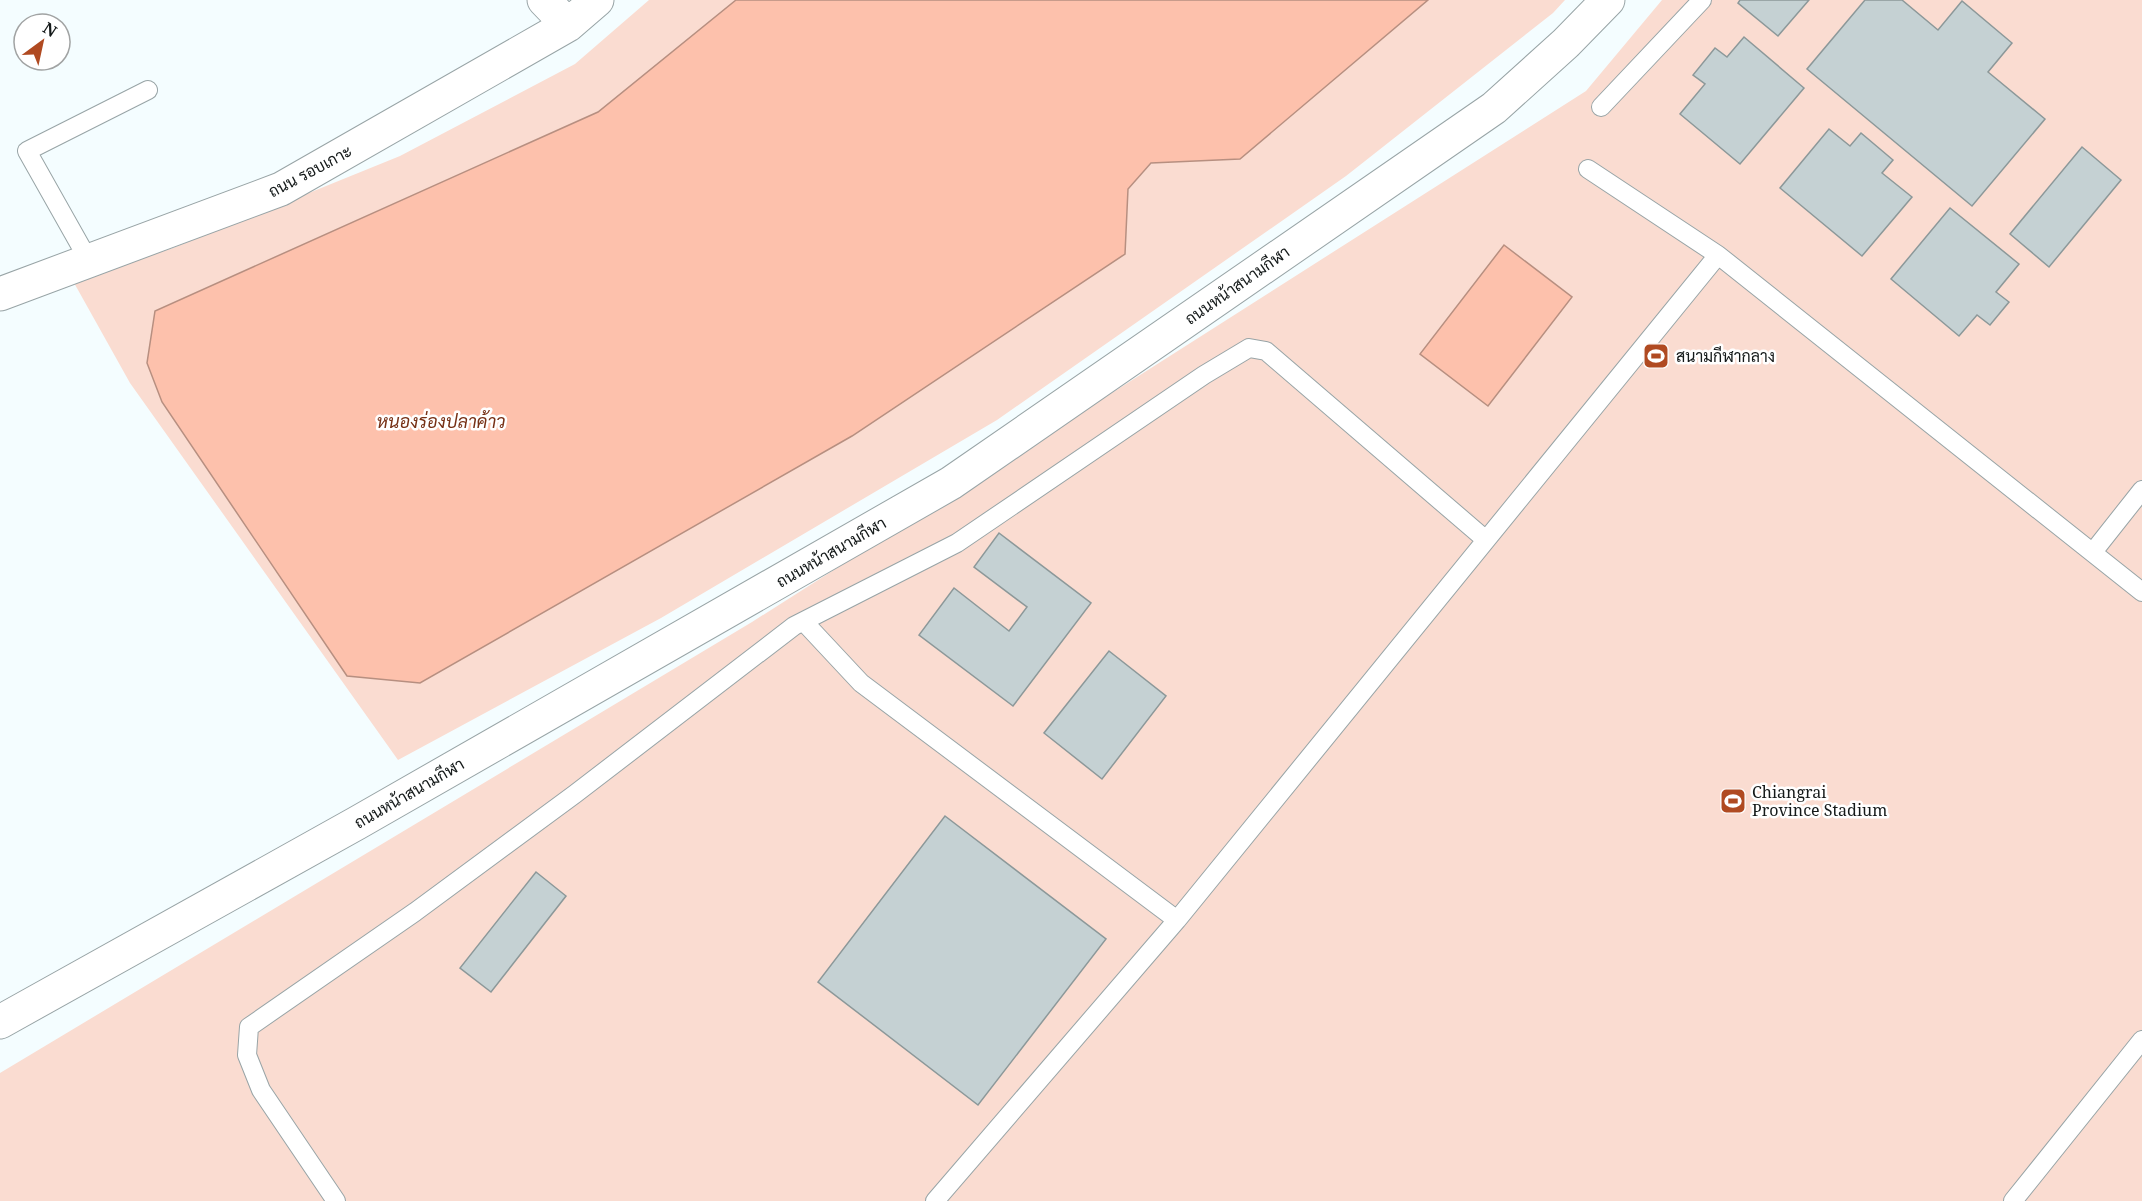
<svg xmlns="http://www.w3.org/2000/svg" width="2142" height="1201" font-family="'Noto Serif',Sarabun,serif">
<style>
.green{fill:#fadcd1}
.water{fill:#fdc1ac;stroke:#b78f80;stroke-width:1.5}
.building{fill:#c5d1d3;stroke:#8c9899;stroke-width:1.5}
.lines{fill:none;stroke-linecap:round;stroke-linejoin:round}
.service-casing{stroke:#98a4a6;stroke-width:20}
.minor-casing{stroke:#98a4a6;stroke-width:35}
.service{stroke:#fff;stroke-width:18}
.minor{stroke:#fff;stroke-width:33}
.labels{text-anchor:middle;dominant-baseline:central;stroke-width:5;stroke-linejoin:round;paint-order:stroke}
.street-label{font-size:16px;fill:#141919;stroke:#fff}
.poi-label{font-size:16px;fill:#141919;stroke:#fff;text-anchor:start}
.water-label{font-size:18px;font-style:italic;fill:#773116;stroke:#fff}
</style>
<rect width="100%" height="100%" fill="#f4fdff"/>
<path class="green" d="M649 0H736L598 112 155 311 162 402 347 676 420 683 1125 254 1128 189 1152 163 1240 159 1428 0H1565L1553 13 1346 176 997 420 661 618 398 760 130 383 73 281 173 248 400 156 575 64Z
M1662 0H2142V1201H0V1073L752 622 1586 91Z"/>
<path class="water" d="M736 0H1428L1240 159 1151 163 1128 189 1125 254 852 436 420 683 347 676 162 402 147 363 155 311 598 112Z
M1504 245 1572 297 1488 406 1420 354Z"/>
<path class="building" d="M1740 0H1809L1778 36 1738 3Z
M1865 0H1902L1938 30 1962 1 2012 43 1988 72 2045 119 1972 206 1807 69Z
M1744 37 1804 88 1740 164 1680 114 1705 84 1693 75 1715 48 1727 57Z
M1829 129 1850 146 1861 133 1893 160 1882 173 1912 197 1862 256 1780 188Z
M2082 147 2121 180 2049 267 2010 234Z
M1950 208 2019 264 1996 292 2009 302 1990 325 1977 315 1959 336 1891 279Z
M999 533 1091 603 1013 706 919 635 954 588 1009 631 1027 607 974 567Z
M1109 651 1166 696 1102 779 1044 733Z
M945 816 1106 939 978 1105 818 982Z
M536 872 566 896 491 992 460 968Z"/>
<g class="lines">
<g class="service-casing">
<path id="service" d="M1601 107 1702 0
M1588 169 1718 255
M89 261 27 151 148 90
M2093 552 2142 490
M804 622 861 683 1177 920
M336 1201 261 1090 247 1055 249 1027 415 912 575 794 794 626 957 543 1204 375 1249 348 1266 351 1486 540
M935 1201 1177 920 1718 255 2142 592
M2013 1201 2142 1040"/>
</g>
<g class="minor-casing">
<path id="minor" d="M544 0 568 25
M0 294 281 189 568 25 597 0
M0 1022 357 823 951 483 1494 108 1566 43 1608 0"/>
</g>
<use href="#service" class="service"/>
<use href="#minor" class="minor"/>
</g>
<defs>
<g id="stadium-square" transform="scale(1.35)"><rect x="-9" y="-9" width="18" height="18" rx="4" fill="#b04a21" stroke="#fff"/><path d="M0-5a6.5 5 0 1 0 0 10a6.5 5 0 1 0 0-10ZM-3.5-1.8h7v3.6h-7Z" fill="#fff"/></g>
</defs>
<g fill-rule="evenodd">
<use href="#stadium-square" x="1656" y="356"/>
<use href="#stadium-square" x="1733" y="801"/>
</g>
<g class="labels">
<g class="street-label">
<text transform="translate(310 171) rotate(-28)">ถนน รอบเกาะ</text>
<text transform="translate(1237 285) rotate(-35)">ถนนหน้าสนามกีฬา</text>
<text transform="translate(831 552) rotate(-30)">ถนนหน้าสนามกีฬา</text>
<text transform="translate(409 793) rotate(-30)">ถนนหน้าสนามกีฬา</text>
</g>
<g class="poi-label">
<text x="1676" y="356">สนามกีฬากลาง</text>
<text x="1752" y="792">Chiangrai<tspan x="1752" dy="18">Province Stadium</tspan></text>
</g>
<g class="water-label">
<text x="441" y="421">หนองร่องปลาค้าว</text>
</g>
</g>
<g transform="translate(42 42) rotate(33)"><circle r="28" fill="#ffffff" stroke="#a1a3a3" stroke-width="1.5"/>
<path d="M0-4.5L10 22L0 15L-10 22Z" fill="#b04a21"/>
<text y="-9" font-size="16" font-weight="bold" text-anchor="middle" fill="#141919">N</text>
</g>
</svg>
